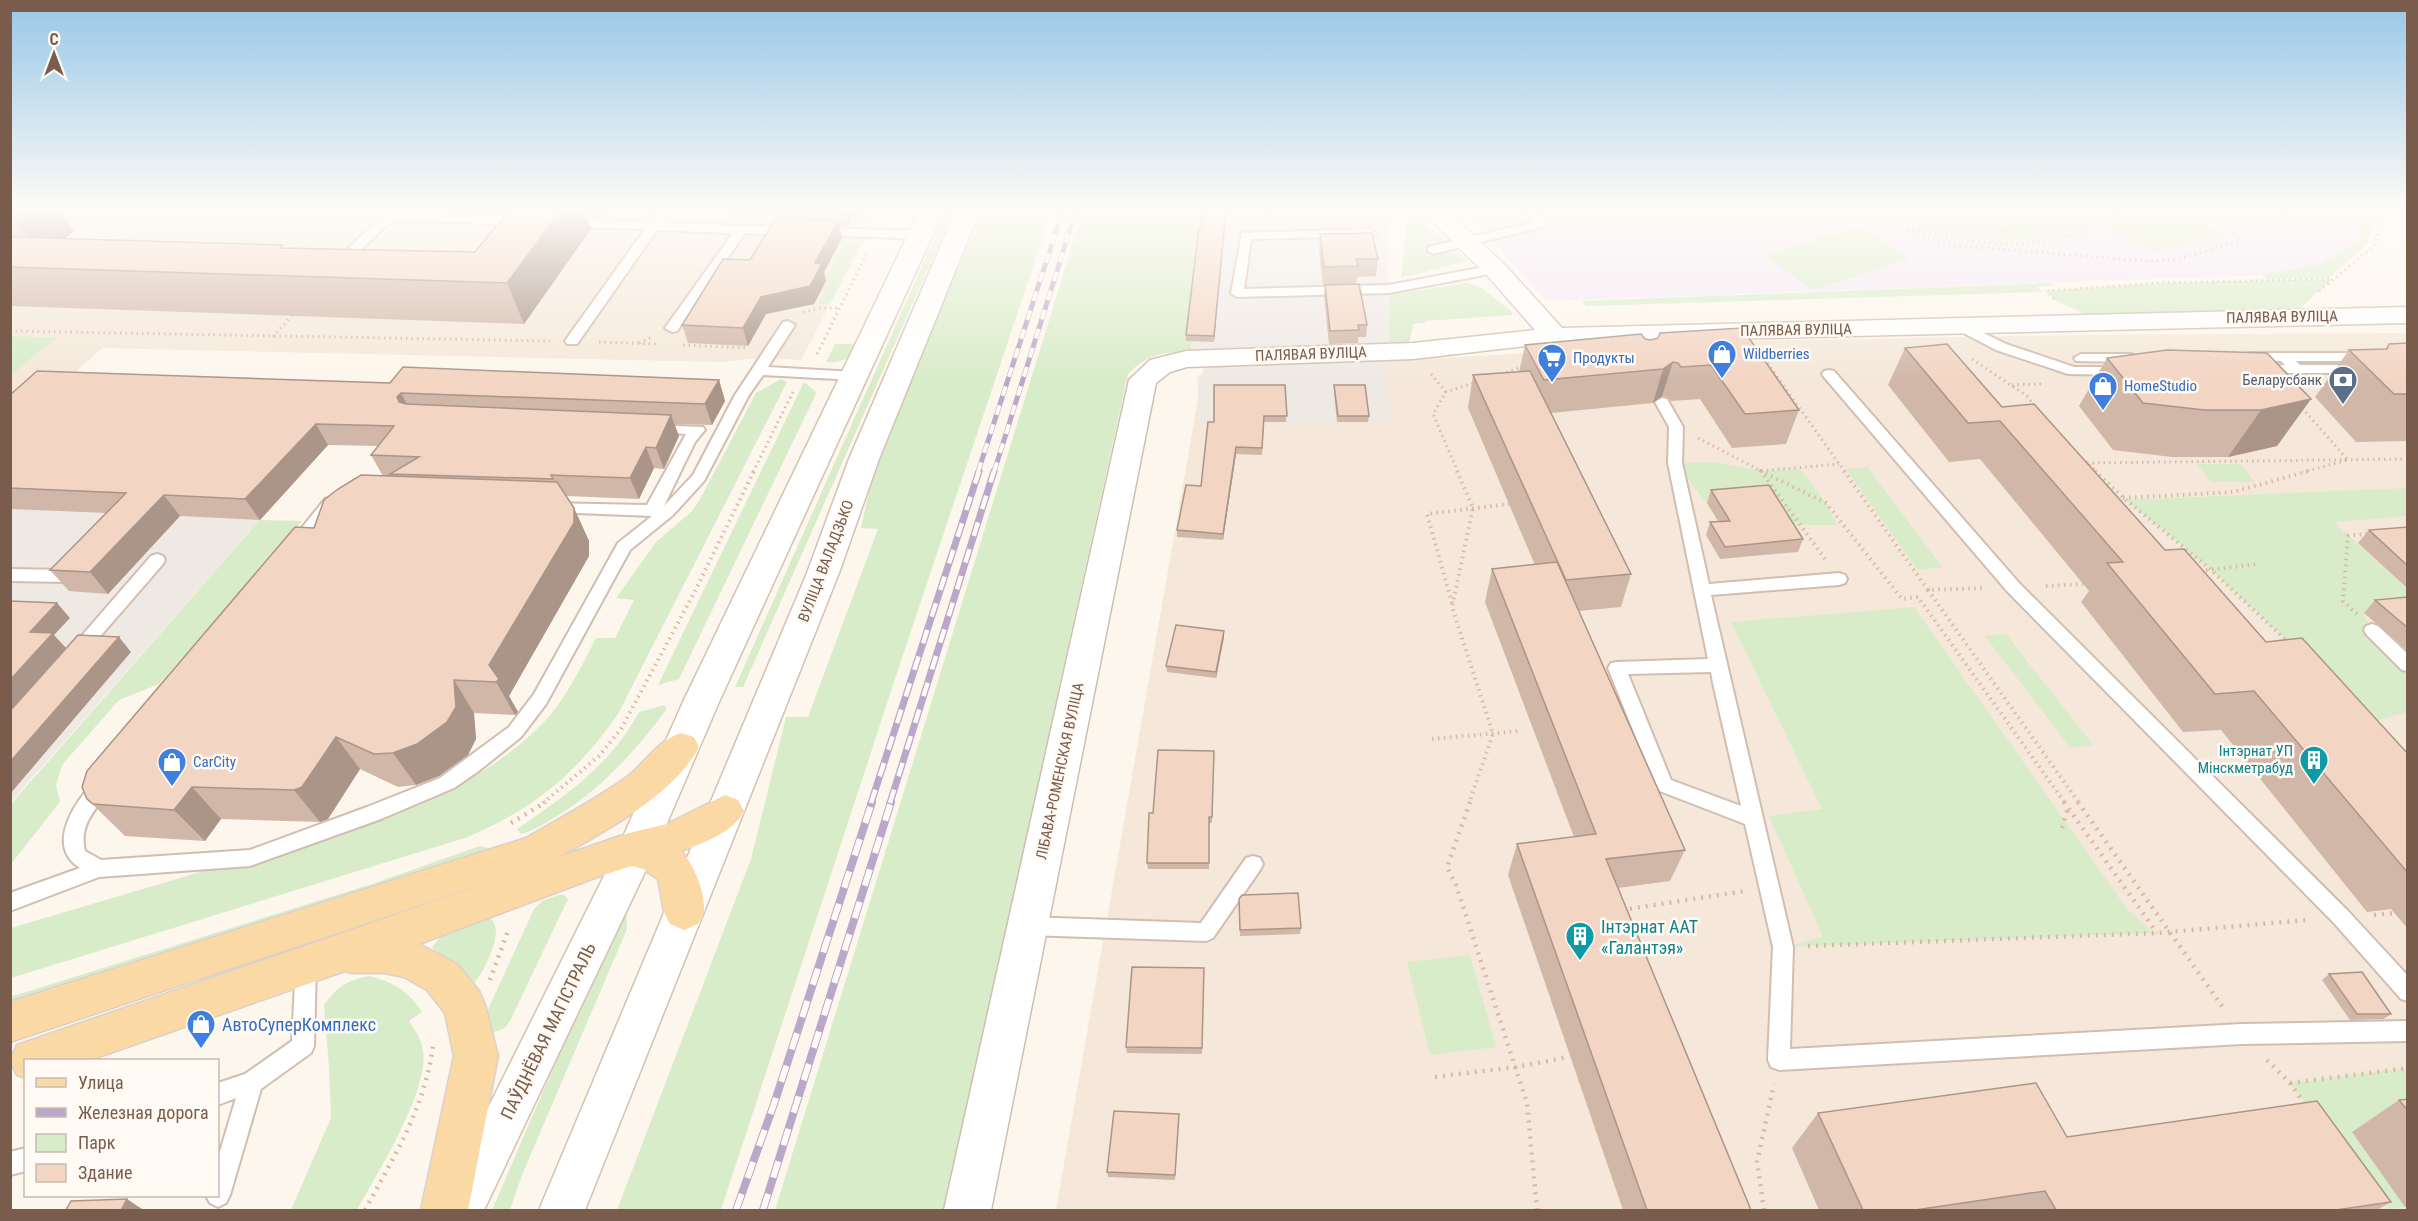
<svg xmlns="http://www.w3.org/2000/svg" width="2418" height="1221" font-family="'Roboto Condensed',sans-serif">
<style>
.residential{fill:#f5e8da}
.industrial{fill:#efe9e4}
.education{fill:#f3e8fa}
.green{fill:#d8ecc9}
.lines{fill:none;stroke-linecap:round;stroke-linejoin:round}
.service-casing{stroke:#d1beb0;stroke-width:4}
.minor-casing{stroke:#d1beb0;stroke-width:3}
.secondary-casing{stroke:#d6c0b0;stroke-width:3}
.primary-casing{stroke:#dad1cd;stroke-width:3}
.path-far2{stroke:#d9b8a5;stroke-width:3;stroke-dasharray:1.5 4;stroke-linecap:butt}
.path-far1{stroke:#d9b8a5;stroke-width:4;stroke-dasharray:1.5 4.5;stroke-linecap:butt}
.path{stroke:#d9b8a5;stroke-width:4.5;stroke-dasharray:2 6;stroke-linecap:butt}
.service{fill:#fff;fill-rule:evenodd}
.minor{fill:#fff;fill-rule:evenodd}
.secondary{fill:#fff;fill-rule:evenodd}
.primary{fill:#fbd9a5;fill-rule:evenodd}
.rail-far2-casing{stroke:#b9a8c9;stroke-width:5}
.rail-far1-casing{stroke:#b9a8c9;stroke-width:7}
.rail-casing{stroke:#b9a8c9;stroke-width:8}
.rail-far2{stroke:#fffaf3;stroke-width:4;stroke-dasharray:10;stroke-linecap:butt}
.rail-far1{stroke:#fffaf3;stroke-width:4.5;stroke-dasharray:14;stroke-linecap:butt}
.rail{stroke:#fffaf3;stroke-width:6;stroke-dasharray:17;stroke-linecap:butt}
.wall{fill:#d1b7a8}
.shaded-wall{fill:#aa9588}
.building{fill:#f3d5c3;stroke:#aa9588;stroke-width:1.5}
.labels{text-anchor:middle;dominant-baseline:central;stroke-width:5;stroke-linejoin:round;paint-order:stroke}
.street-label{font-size:15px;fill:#7a5c4d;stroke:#fffaf3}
.shop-label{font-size:15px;fill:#366cbe;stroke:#fffaf3;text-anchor:start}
.service-label{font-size:15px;fill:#4e5e75;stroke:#fffaf3;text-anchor:end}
.culture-label{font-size:15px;fill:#0d838f;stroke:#fffaf3;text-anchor:end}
.near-culture-label{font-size:18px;fill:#0d838f;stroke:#fffaf3;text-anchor:start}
.near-shop-label{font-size:18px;fill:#366cbe;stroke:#fffaf3;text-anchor:start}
.near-street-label{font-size:18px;fill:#7a5c4d;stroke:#fffaf3}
</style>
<rect width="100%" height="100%" fill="#fdf6ec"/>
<path class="residential" d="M11 210H880L801 360 761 358 722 362 102 348 11 431Z
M2407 333V1210H1056L1204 365 1404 360 1587 350 1649 343 2081 335Z"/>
<path class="industrial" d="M1180 210H1382L1387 216 1390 346 1191 352 1186 341 1200 222H1178Z
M1384 362 1391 422 1200 423 1197 377 1212 368Z
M366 403 260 520 11 802V431Z"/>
<path class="education" d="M1465 210H2364L2359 242 2317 265 2261 275 1547 301Z"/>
<path class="green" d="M947 210H954L743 687H735Z
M986 210H1052L896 676 721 1210H617L751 859 786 717H808L878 529 861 528 874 469 935 316Z
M1083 210H1180L1178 222H1200L1186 341H1191V352C1162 352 1148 354 1128 374L944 1210H775Z
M1408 210H1409L1468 261 1401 278Z
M1874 210H1906L1941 220 1963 224 2004 226 2027 222 2007 210H2135C2106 219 2076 231 2046 237 1990 248 1924 234 1874 210Z
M2161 210H2175L2221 234 2155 251 2106 226Z
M2226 210H2318L2264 228Z
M2364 210H2377L2368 243 2329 278 2269 279 2261 275 2317 265 2359 242Z
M1859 227 1910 259 1813 290 1763 255Z
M845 243 860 244 830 303 818 304 830 280 826 279Z
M2332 279 2298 310 2086 315 2054 299 2047 291 2158 283Z
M1466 283 1480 287 1511 311 1512 315 1425 321V323L1413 324 1409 346H1390L1389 295Z
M2052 283 2056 285 2037 287 2042 292 1586 306 1582 301Z
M11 336 56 338 11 375Z
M835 344H858C853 359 840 363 826 362Z
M781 379 787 382 618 714C575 775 536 807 468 837L11 978V928L399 813C451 792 503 764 543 723 566 699 581 667 596 638H615L634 600 616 598 656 542 691 512 698 503 756 393Z
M804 382 816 392 815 396 679 679 658 685Z
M1712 462 1761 471 1800 469 1827 505 1837 525H1781L1764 498 1707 503 1675 463Z
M2197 464H2240L2255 482H2211Z
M1867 467 1942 567 1918 570 1846 469Z
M2407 488V516L2334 522 2407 589V609L2364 614 2372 630 2407 665V712L2373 722 2210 569 2126 500Z
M260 520 302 521 159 684 119 700 62 765 56 785 60 802 11 864V804Z
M1914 607 2127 909 2154 933 1783 947 1823 937 1769 816 1822 809 1731 622Z
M2006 634 2093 745 2070 748 1985 636Z
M665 705 666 710C636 750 605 785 562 813 549 821 536 830 521 834L517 829C566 795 609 767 639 712Z
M480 846 492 849 11 1006 10 997 372 884Z
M558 895H564L568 899 510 1021 505 1028 491 1033 486 1014 534 909 542 901Z
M626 899 627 929 522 1175 510 1210H492Z
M491 918C493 922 496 926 496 931 496 946 482 977 471 986L438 957 432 947 441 936Z
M1470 955 1496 1047 1430 1055 1407 962Z
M369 976C393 982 409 991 422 1012L409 1021C415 1030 421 1038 423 1050 430 1089 377 1174 357 1210H291L331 1118 329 1067 324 1005C338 986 346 981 369 976Z
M2407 1068 2405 1207 2388 1209 2290 1083Z"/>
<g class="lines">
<g class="service-casing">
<path id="service" d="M35 210H105L106 212 100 216 41 214Z
M659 210H671L662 223 791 227 797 231 791 235 745 233 677 331 672 332 665 328 733 233 657 230 577 344H567L565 341 645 229 568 227 562 223 568 219 650 222Z
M1521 210H1534L1548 223 1546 226 1433 254 1427 250 1429 247 1533 222Z
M389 212 522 217 528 221 522 225 392 220 343 267H335L333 264 335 261 385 213Z
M820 228 922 231 928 235 922 239 816 235V229Z
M1370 229 1376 233 1374 236 1251 239 1244 289 1389 285 1495 265 1501 269 1495 273 1389 293 1237 297 1231 293 1242 233Z
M788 321 795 325 768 367 855 372 862 376 855 380 763 375 749 395 704 481 673 515 630 550 546 704 521 737 480 770 454 788 381 819 250 866 99 877 10 911V893L80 868C49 849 69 812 86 791 89 788 92 782 95 780 100 777 104 778 109 780L111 785C99 809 78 821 85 851L101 860 250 850 367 807 440 778 509 727 534 694 618 543 652 516 552 512 544 507 547 503 647 505 686 434 655 432 648 428 650 425 703 427 705 430 695 442 664 506 693 475 735 395 783 322Z
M1961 322 2006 344 2074 367H2122L2129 371 2122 375 2068 374 1996 350 1956 329 1954 326 1956 323Z
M2251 353H2408V361H2296L2300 365H2358L2365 369 2358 373H2261L2254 369 2256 366 2285 365 2281 361 2246 360 2244 357 2246 354Z
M2081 354H2132L2139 358 2132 362 2076 361 2074 358Z
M1829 370 1834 371 2019 583 2348 911 2408 976V1001L2401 999 2334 923 2007 591 1824 377 1822 374 1824 371Z
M1662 398 1667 399 1683 427 1682 463 1709 584 1839 573 1845 575 1847 579 1845 583 1839 585 1711 595 1793 947 1790 1049 2242 1024 2408 1021V1041L2242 1044 1779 1070 1771 1067 1768 1060 1773 947 1745 824 1657 790 1608 668 1611 663 1617 662 1708 659 1668 463 1669 427 1655 402ZM1711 672 1713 683 1741 806 1671 780 1628 674Z
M330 498 335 499 338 503 335 507 304 548H292L290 544 292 540 325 499Z
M157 554 163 556 165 560 163 564 84 655 78 657 72 655 70 651 72 647 151 556Z
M10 569 67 570 73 572 75 576 73 580 67 582 10 581Z
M2372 624 2378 626 2408 654V671L2402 670 2366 634 2364 630 2366 626Z
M1253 856 1260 858 1263 864 1260 870 1213 938 1206 941 1027 935 1020 932 1017 926 1020 920 1027 917 1201 923 1246 858Z
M306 955 313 957 316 964 314 1046 311 1053 261 1089 230 1195 226 1203 218 1207 210 1203 206 1196H218V1158L236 1098 218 1105V1083L245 1074 292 1041 296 964 299 957Z
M26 1148V1171L10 1175V1152Z"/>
</g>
<g class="minor-casing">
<path id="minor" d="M1420 210H1446L1504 264 1562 328 2408 307V323L1594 342 1526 346 1413 359 1187 367 1170 372 1156 383 991 1210H944L1129 380 1150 360 1186 351 1413 343 1535 330 1486 274Z"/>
</g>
<g class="secondary-casing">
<path id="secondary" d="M920 210H944L719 702 655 851 484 1210H437L618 848 683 702Z
M956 210H980L879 459 839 573 585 1210H539L807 573 849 459Z"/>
</g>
<g class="primary-casing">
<path id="primary" d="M681 733 694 737 699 747C674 795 605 831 559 857L629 833 667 824 725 795 738 800 744 811C733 833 703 843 681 851 694 864 705 892 704 911 704 915 700 920 698 924L684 930 670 924 664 912 658 879 643 869 632 866 600 876 419 944 457 964 479 991 485 1005 498 1056 468 1210H421L454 1056 445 1013 427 990 404 977 384 973H352L345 971 90 1060H26V1078L17 1075 10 1061 17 1045 508 876 10 1042V1002L526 838C560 818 595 800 627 777 646 762 658 740 681 733Z"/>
</g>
<path class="path-far2" d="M302 210 361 214
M1862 210 1892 225 1949 245 2146 261 2175 260 2239 241 2231 227 2199 210
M1908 228C1942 235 1978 245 2013 244 2061 243 2107 224 2152 210
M2319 291 2374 246 2384 210
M2054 299 2047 291 2158 283 2332 279
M803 312 821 308H839
M10 331 550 341
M273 337 294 313
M599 342 657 344
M639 343 654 336
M683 345 747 348
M817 354 867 253
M1761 354 1845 472
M1972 359 2027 396 2035 407
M1431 374 1446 392
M1501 374 1523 367
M2012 385 2041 384
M2302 408 2348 460 2303 472
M1698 438 1761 471 1839 464
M2085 461 2097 472
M2087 463 2408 459
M753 472 793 392
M1458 472 1433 414 1446 392 1474 383
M1762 472 1761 471 1764 472"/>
<path class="path-far1" d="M1457 471 1473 508 1452 607 1493 734 1469 803
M1844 471 1928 590 1982 588
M2095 471 2126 500 2210 569 2289 643
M2123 498 2233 492 2309 471
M1825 559 1761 471 1826 503 1902 599 1918 597 2065 803
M2200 571 2258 564
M2046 586 2083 584
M1928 590 2079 803
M1452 603 1427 514 1509 504
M2357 614 2343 601 2348 536 2371 533
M1432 739 1519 731
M543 803 599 756 621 729 694 593 754 471"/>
<path class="path" d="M1470 802 1447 867 1456 885 1527 1103 1537 1210
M2064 802 2157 933
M2078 802 2224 1009
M511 823 546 802
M2062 828 2068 808
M1622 910 1745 891
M2374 915 2396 913
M1808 946 2157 933 2307 920
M490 980 509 928
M2267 1060 2290 1083 2305 1105
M1435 1077 1516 1067 1569 1057
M2290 1083 2408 1068
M365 1210C394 1157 425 1107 433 1046
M1764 1210 1757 1162 1774 1084"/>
<use href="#service" class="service"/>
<use href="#minor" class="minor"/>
<use href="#secondary" class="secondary"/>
<use href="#primary" class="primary"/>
<g class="rail-far2-casing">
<path id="rail-far2" d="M978 472 1063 210
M994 472 1076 210"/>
</g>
<g class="rail-far1-casing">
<path id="rail-far1" d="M871 803 979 471
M890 803 994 471"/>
</g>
<g class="rail-casing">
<path id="rail" d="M736 1210 774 1104 872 802
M763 1210 891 802"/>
</g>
<use href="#rail-far2" class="rail-far2"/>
<use href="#rail-far1" class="rail-far1"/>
<use href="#rail" class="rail"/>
</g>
<path class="wall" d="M10 210 74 231 65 238 285 248 475 252 509 210H604L599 218 587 217 591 229 524 324 10 306Z
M686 210H862L857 218H852L848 226H839L842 238 824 272 826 281 814 304 766 314 748 346 688 343 682 325 750 260 786 219 785 215Z
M1202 210H1226L1214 342 1186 341V335L1202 228Z
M1320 234 1378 259 1376 276 1357 277 1356 284 1323 285 1319 252Z
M1325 285 1367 325 1366 337H1358V343L1329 344 1324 297Z
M1660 333 1799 410 1786 444 1732 448 1700 399 1671 401 1667 397 1662 396 1653 403 1551 413 1631 574 1621 607 1579 611 1685 850 1670 881 1618 888 1751 1210H1623L1508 875 1517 844 1574 837 1485 602 1492 569 1535 565 1468 408 1473 375 1519 372 1525 345 1645 339 1651 340 1658 338Z
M2408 343V441L2356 442 2315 397 2349 350 2385 349 2389 344Z
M1905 348 2002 407 2165 550 2266 642 2408 754V929L2391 909 2367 912 2221 730 2183 732 2081 602 2089 591 1980 459 1949 462 1888 385Z
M2107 358 2311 399 2277 446 2228 457H2172L2113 450 2079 406Z
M719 380 725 401 712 425 674 424 679 436 664 469 654 468 639 499 566 496 574 508 589 541V556L509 696 518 712 515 715 474 713 476 739 468 755 439 776 416 785 398 787 360 769 328 819 320 822 221 819 205 841 125 836 87 799 314 528 383 476 371 455 378 446 328 445 260 520 180 516 108 594 69 591 50 570 107 513 10 509V395Z
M1285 385 1286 422H1264L1262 455 1236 454 1223 540 1177 537V530L1201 486 1214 422Z
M1334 385 1369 416 1368 422H1337L1334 392Z
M1711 490 1803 539 1798 552 1720 559 1706 535 1710 522 1718 521 1707 503Z
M2408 527V589L2358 543 2369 530Z
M2408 597V649H2406L2364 613 2375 600Z
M1224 637 1216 678 1167 672 1166 666Z
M1214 751 1212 823H1209V869H1148L1147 863 1153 813Z
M1239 899 1301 928 1300 934 1240 936Z
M1204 968 1202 1054 1127 1053 1126 1047Z
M2329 974 2391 1014 2384 1019 2350 1020 2322 980Z
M2408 1099V1207H2405L2352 1132 2399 1100Z
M1818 1113 2067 1137 2391 1202 2377 1210H1819L1792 1148Z
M1179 1120 1175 1180 1108 1177 1107 1172Z"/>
<path class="shaded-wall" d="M24 210H60L74 231 43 257 14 217Z
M561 210H584L591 229 524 324 507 283Z
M596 210H604L599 218Z
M848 210H851L852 218 848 226 845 214Z
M856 210H862L857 218Z
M1226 210 1214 342V336Z
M838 221 842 238 824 272 826 281 814 304 766 314 748 346 743 328 761 297 815 263Z
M1673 362 1662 396 1653 403 1663 369Z
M719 380 725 401 712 425 705 404Z
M401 393 412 414 399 402 397 397Z
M2311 399 2277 446 2228 457 2261 410Z
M671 415 679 436 664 469 656 448Z
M316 424 328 445 260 520 245 499Z
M646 447 654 468 639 499 630 478Z
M1236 447V454L1223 540V534Z
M164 495 180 516 108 594 90 572Z
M574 508 589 541V556L509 696 518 712 515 715 496 682 489 665Z
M57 603 70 618 54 635 66 648 10 711V680L30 632Z
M1224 631V637L1216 678V672Z
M119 637 131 652 10 794V762Z
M454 680 474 713 476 739 468 755 439 776 416 785 393 753Z
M336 737 360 769 328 819 320 822 294 790Z
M192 787 221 819 205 841 174 810Z
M127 1199 142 1209 141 1210H121Z"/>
<path class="building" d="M10 210H24L14 217H10Z
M509 210H561L507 283 10 267V237L283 245 280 248 475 252Z
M785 210H848L845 214 784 212Z
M1202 210H1226L1214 336 1186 335 1199 228H1202Z
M776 218 838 221 815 263 822 264 810 286 761 297 743 328 682 325 723 259 750 260Z
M1372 233 1378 259H1356L1358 266 1324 267 1320 234Z
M1359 284 1367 325H1358L1359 330 1330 331 1325 285Z
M1742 328 1799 410 1745 414 1711 365 1681 367 1678 363 1673 362 1663 369 1544 380 1525 345 1641 334 1645 339 1651 340 1658 338 1660 333Z
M2408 343V394H2394L2349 350 2387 349 2389 344Z
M1947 344 2002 407 2034 404 2165 550 2184 549 2266 642 2302 638 2408 754V873L2254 691 2215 694 2107 563 2123 562 2000 421 1968 423 1905 348Z
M2167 350 2267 353 2311 399 2261 410H2204L2143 403 2107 358Z
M403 367 719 380 705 404 401 393 397 397 399 402 406 404 671 415 656 448 646 447 630 478 551 475 553 479 390 474 419 457 371 455 394 426 316 424 245 499 164 495 90 572 50 570 126 493 10 488V395L37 371 390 383Z
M1530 371 1631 574 1566 580 1473 375Z
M1214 385H1285L1287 416H1264L1262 448 1236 447 1223 534 1177 530 1186 485 1201 486 1208 422H1214Z
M1334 385H1365L1369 416H1338Z
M361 475 557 482 574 508V523L489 665 499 679 496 682 454 680 456 707 447 722 417 744 393 753 374 754 336 737 302 787 294 790 192 787 174 810 93 804 87 799 82 787 87 771 295 527 314 528 324 500 338 489Z
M1769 485 1803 539 1725 547 1710 522 1730 521 1711 490Z
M2408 527V566L2369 530Z
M1557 562 1685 850 1606 859 1751 1210H1647L1517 844 1596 834 1492 569Z
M2408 597V628L2375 600Z
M10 601 57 603 30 632 53 633 10 680Z
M1176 625 1224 631 1216 672 1166 666Z
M78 635 119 637 10 762V711Z
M1158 750 1214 751 1212 817H1209V863H1147L1149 813H1153Z
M1298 893 1301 928 1240 930 1239 899 1242 895Z
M1132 967 1204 968 1202 1048 1126 1047Z
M2362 972 2391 1014H2357L2329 974Z
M2036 1083 2067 1137 2317 1101 2391 1202 2336 1210H2056L2045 1191 1915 1210H1863L1818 1113Z
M2408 1099V1111L2399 1100Z
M1114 1111 1179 1114 1175 1175 1107 1172Z
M127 1199 121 1210H66L71 1201Z"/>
<linearGradient id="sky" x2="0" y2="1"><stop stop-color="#97c7e8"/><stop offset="0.55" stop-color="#fefbf6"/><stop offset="1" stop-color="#fefbf6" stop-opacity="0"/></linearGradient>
<rect width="2418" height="381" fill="url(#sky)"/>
<defs>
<g id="shop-pin" transform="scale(1.5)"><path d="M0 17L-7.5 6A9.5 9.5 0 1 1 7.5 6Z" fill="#3f7fe0" stroke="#fffaf3"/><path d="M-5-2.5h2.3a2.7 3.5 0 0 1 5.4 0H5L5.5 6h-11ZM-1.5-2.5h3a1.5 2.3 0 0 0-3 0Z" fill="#fff"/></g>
<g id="supermarket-pin" transform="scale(1.5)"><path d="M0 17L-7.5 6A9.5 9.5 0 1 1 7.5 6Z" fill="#3f7fe0" stroke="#fffaf3"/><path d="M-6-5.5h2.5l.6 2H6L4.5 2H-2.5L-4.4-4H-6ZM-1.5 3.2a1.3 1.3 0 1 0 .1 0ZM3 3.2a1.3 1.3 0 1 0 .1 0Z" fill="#fff"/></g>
<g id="bank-pin" transform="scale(1.5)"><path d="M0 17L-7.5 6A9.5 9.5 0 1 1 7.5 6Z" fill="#5c6f8a" stroke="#fffaf3"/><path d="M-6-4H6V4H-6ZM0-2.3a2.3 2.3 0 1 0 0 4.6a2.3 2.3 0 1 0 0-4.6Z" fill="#fff"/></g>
<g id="building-pin" transform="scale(1.5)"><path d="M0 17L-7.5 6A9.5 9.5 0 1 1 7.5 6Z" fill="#0f9aa8" stroke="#fffaf3"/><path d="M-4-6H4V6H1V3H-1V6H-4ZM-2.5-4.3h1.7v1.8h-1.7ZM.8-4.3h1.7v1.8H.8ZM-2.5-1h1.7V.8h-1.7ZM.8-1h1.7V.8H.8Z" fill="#fff"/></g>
</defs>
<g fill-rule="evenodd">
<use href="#shop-pin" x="1722" y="354"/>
<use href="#supermarket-pin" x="1552" y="358"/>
<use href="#bank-pin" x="2343" y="380"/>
<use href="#shop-pin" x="2103" y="386"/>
<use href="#building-pin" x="2314" y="760"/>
<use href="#shop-pin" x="172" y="762"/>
<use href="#building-pin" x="1580" y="936"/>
<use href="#shop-pin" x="201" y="1024"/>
</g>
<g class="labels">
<g class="street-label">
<text transform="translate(2282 317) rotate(-1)">ПАЛЯВАЯ ВУЛІЦА</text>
<text transform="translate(1796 330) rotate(-1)">ПАЛЯВАЯ ВУЛІЦА</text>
<text transform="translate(1311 354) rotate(-2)">ПАЛЯВАЯ ВУЛІЦА</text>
<text transform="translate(826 561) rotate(-69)">ВУЛІЦА ВАЛАДЗЬКО</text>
<text transform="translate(1060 771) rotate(-78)">ЛІБАВА-РОМЕНСКАЯ ВУЛІЦА</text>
</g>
<g class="shop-label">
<text x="1743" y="354">Wildberries</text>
<text x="1573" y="358">Продукты</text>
<text x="2124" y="386">HomeStudio</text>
<text x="193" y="762">CarCity</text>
</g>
<g class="service-label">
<text x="2322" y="380">Беларусбанк</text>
</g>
<g class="culture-label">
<text x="2293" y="751">Інтэрнат УП<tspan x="2293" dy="17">Мінскметрабуд</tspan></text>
</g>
<g class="near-culture-label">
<text x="1601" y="926">Інтэрнат ААТ<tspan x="1601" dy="21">«Галантэя»</tspan></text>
</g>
<g class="near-shop-label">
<text x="222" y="1024">АвтоСуперКомплекс</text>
</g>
<g class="near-street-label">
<text transform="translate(548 1031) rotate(-64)">ПАЎДНЁВАЯ МАГІСТРАЛЬ</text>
</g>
</g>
<rect width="2418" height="1221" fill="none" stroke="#7a5c4d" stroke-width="24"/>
<rect x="24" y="1059" width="195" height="138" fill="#fffaf3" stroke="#cabbb1" stroke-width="1.5"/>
<rect x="36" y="1078" width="30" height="9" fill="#fbd9a5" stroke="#cabbb1" stroke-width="1.5"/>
<text x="78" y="1089" font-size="18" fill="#7a5c4d">Улица</text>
<rect x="36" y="1108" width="30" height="9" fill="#b9a8c9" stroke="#cabbb1" stroke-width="1.5"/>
<text x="78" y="1119" font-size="18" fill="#7a5c4d">Железная дорога</text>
<rect x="36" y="1134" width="30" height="18" fill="#d8ecc9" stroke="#cabbb1" stroke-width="1.5"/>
<text x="78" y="1149" font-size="18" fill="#7a5c4d">Парк</text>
<rect x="36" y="1164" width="30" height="18" fill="#f3d5c3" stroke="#cabbb1" stroke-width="1.5"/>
<text x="78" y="1179" font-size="18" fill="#7a5c4d">Здание</text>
<g transform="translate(54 54)" stroke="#fffaf3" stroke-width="4.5" paint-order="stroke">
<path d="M0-4.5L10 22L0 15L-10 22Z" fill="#7a5c4d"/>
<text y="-9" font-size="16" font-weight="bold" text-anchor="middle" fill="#7a5c4d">С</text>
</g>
</svg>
